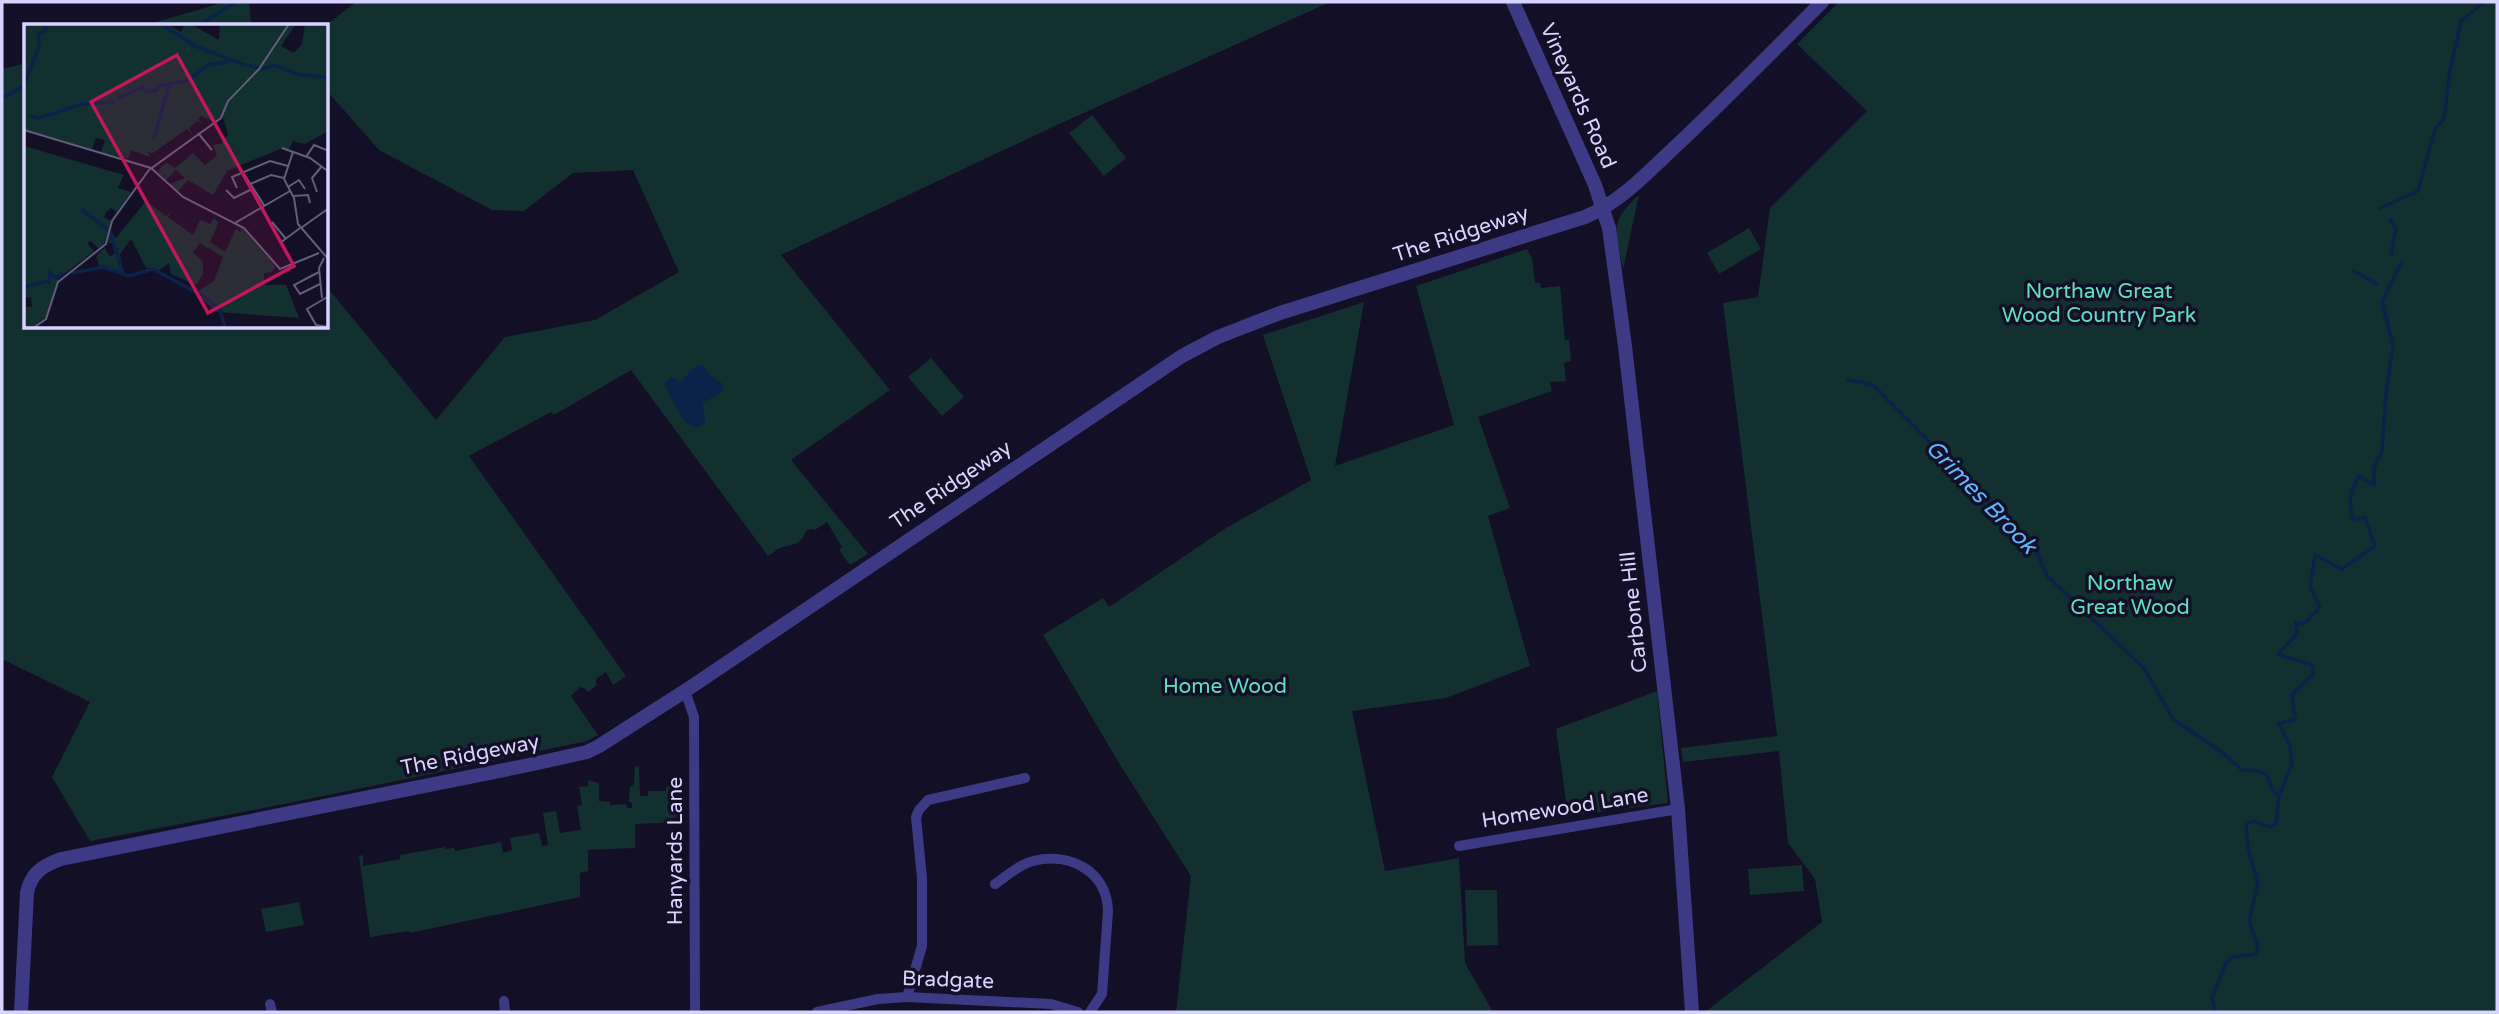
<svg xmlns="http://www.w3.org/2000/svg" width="2499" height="1014" font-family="'Varela Round',sans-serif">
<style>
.green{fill:#12302f}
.water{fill:#0c2248}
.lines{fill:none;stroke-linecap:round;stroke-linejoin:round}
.stream{stroke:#0c2248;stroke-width:3.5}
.minor{stroke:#3d3a85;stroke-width:10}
.tertiary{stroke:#3d3a85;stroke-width:14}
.labels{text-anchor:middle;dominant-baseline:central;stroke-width:7;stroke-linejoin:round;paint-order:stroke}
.street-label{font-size:21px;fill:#d9d4ff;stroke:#130f26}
.park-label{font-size:21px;fill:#5fe0c0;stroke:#130f26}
.water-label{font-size:23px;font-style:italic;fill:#62b6ff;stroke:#130f26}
.inset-river{fill:none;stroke:#0c2248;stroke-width:3.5}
.inset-road{fill:none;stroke:#625e7d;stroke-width:2}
.view{fill:#c2185b;fill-opacity:0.15;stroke:#c2185b;stroke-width:3.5}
.inset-edge{fill:none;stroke:#d9d4ff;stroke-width:3.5}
</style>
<rect width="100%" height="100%" fill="#130f26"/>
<path class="green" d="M218 2H249L251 26H142L215 5Z
M356 2H1330L1057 125 781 255 890 390 791 460 868 554 850 565 839 550 842 547 827 522 815 530 811 529 806 531C801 547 789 544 778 549 775 551 772 554 768 556L631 370 554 415 551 412 469 456 626 676 613 685 606 672 596 679V686L588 692 584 688 580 687 571 696 598 735 587 741C422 776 256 811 90 841L52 777 90 702 2 659V69L26 63V327H327V287L436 420 505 337 595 320 679 272 633 170 573 173 524 211 492 210 379 150 327 91V26H325Z
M1839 2H2497V1012H1705L1822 922 1815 879 1788 843 1779 751 1683 762 1681 748 1777 736 1723 303 1758 297 1770 208 1867 111 1797 44Z
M1092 115 1126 158 1104 176 1069 133Z
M1639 195 1623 269C1616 230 1608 223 1639 195Z
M1749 228 1761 249 1719 274 1707 253Z
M1527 249 1532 258 1535 283H1540L1541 288 1560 286 1565 340H1569L1571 361 1564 363 1566 381 1550 382 1552 391 1478 417 1510 508 1488 516 1530 666 1446 698 1352 711 1385 871 1459 858 1465 963 1493 1012H1176L1191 876 1122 768 1043 635 1103 598 1109 607 1226 528 1311 480 1263 335 1364 302 1335 466 1454 425 1416 286Z
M931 358 964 397 942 416 908 377Z
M1657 691 1668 803 1568 816 1556 729Z
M635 766 639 767 640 796H648V791H666V786L681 787 682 822 635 824V848L588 850V871L580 873V897L410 933 409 931 370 937 359 856 363 855V866L400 859V855L445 847 446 849 454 848 455 851 501 842 503 853 512 850 510 838 539 833 542 846 548 845 543 813 556 811 560 833 581 830 577 806 582 805 579 787 588 786V780L599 783V801L610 802V805L626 804 627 808H632V802H629L630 787 634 784Z
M1802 865 1804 891 1750 895 1748 869Z
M1465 890H1497L1498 945 1467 946Z
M299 902 304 925 266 932 261 909Z"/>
<path class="water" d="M702 364 710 375 722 383V389L719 394 702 403 706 422 697 428 684 421 664 384 672 377 682 382 690 370Z"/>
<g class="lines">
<path class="stream" d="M197 26 236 2
M2 98 26 85
M2380 208 2418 191 2435 129 2444 119 2450 71 2461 21 2484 2
M2390 220 2396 228 2391 255
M2354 271 2377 284
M1848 380 1873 385 2036 550 2047 576 2144 668 2173 719 2223 753 2242 770 2258 771 2266 774 2273 791 2279 796
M2216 1012 2212 997 2226 963 2232 957 2256 954 2258 947 2249 921 2258 883 2248 848 2246 824 2253 821 2270 827 2276 824 2279 796 2292 764 2290 746 2279 724 2295 719 2292 695 2314 673 2312 665 2278 654 2297 634 2296 622 2304 624 2320 607 2310 587 2315 555 2342 569 2375 546 2365 518 2353 519C2348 502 2350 491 2359 476L2374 485V468L2382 451 2386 393 2393 346 2382 302 2401 263"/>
<path class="minor" d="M685 691 694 717 695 1012
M1459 846 1678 809
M995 884C1007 876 1018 865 1033 861 1070 852 1107 871 1108 911L1102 994 1090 1012
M907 997 922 946V878L916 817 919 810 928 800 1025 778
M504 1001 505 1012
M270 1004 272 1012
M817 1012 878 999 907 997 1051 1004 1078 1012"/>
<path class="tertiary" d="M1513 2 1595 185 1609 228 1625 346 1678 809 1692 1012
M21 1012 27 893C31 873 42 866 61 859L524 766 587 752 599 746 685 691 1182 356 1218 337 1280 313 1585 217C1622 201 1648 172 1677 145 1726 99 1774 50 1822 2"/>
</g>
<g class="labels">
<g class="street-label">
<text transform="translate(1578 96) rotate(66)">Vineyards Road</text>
<text transform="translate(1461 234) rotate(-18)">The Ridgeway</text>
<text transform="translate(951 485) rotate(-34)">The Ridgeway</text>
<text transform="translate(1634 612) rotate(-96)">Carbone Hill</text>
<text transform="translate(470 755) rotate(-11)">The Ridgeway</text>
<text transform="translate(1565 808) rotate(-9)">Homewood Lane</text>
<text transform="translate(675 851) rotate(-90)">Hanyards Lane</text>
<text transform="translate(948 980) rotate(2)">Bradgate</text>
</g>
<g class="park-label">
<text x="2099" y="291">Northaw Great<tspan x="2099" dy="24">Wood Country Park</tspan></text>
<text x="2130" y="583">Northaw<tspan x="2130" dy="24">Great Wood</tspan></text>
<text x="1225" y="686">Home Wood</text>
</g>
<g class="water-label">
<text transform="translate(1981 497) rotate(46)">Grimes Brook</text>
</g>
</g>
<g transform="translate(24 24)">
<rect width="304" height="304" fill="#130f26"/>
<path d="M0 0H143L157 8 161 0H167L195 16 196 0H272L257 22 270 29 278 20 281 0H304V107L281 120 269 117 265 125H256L203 147 189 171 164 156 154 167 146 160 161 154 152 146 142 156 134 148 136 144 143 139 151 144 169 129 181 141 193 132 189 121 197 120 204 110 198 91 191 98 177 92 174 95 178 99 173 97 165 104 169 112 163 105 129 129 124 128 126 133 107 126 104 135 77 128 81 116 72 114 68 125 0 105ZM0 122 100 151 94 164 107 168 93 188 87 184 82 188 80 193 87 197 84 215 75 225 67 217 63 219 70 227 35 254 22 293 7 304H0V282L8 283 7 273 0 274ZM122 177 142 192 148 188 144 193 169 211 176 196 186 200 192 191 190 195 195 198 186 218 201 228 212 205 216 208 218 204 251 242 248 248 240 249V261H262L275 294 193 288 171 269 190 257 199 233 176 219 169 228 179 238V250L172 261 147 250 145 239 136 246 122 244 107 215 96 230 99 250 76 244 72 233 77 227 81 224 86 233 95 225 85 218 87 207 92 214Z" fill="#12302f"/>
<path class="inset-river" d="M137 0 171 22 218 40 239 45 251 41 273 50 305 54M0 61 15 23 14 11 22 6 21 2M94 74 119 63 123 68 133 66V62L165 56 183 41 209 37M5 92 15 94 58 80 91 78M130 115 145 60M57 185 84 206M87 210 99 250M48 249 79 243 105 252 129 245 179 272 196 286 201 304M0 263 25 257 26 249 32 254 39 250"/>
<path class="inset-road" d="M0 106 127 144 159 173 220 204 256 245 295 229M174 109 188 126M258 124 286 134 305 148M269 128 260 155 270 174 274 200 305 236M282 133 290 121 305 127M220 150 240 181M224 161 247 151 260 154M264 163 275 156 281 165M213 164 208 153 246 137 264 142M202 166 210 174 226 166M293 168 288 154 298 142M269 172 284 171 286 179M248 198 262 215M211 199 266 167M277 204 305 184M256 219 276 204M295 248 270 261 276 270 296 260M305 272 283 285 292 301 305 303M298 274 295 244 300 234M9 304 22 295 34 258 82 220 88 197 125 146 197 94 204 77 235 45 265 0"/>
<path class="view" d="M153 31 270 242 184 289 67 78Z"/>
<rect width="304" height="304" class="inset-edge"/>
</g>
<rect width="2499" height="1014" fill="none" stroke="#d9d4ff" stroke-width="7"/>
</svg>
